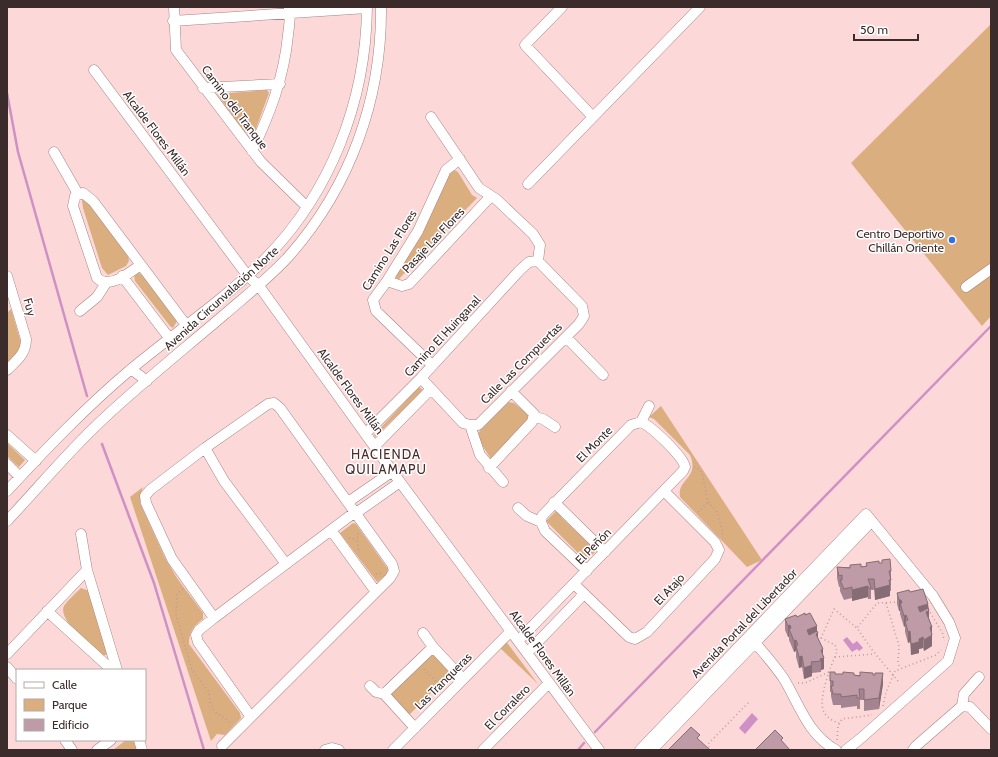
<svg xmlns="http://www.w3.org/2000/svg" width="998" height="757" font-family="Cabin,sans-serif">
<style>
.green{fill:#dbae7f}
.water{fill:#cf90c6}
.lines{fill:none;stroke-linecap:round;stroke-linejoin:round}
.stream{stroke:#cf90c6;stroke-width:2.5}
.minor-casing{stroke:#a98281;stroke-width:11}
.path{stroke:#b89b9a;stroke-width:1.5;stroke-dasharray:1 3;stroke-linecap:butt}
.minor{stroke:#fff;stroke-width:10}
.wall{fill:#a48490}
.shaded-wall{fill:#866c75}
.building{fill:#bf9aa7;stroke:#866c75}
.poi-dot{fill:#2f72df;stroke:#fff;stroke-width:1.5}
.labels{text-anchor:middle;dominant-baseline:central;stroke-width:3;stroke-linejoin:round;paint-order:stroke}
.street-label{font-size:12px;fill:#3b2b2a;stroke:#fff}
.poi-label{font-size:12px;fill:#3b2b2a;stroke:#fff;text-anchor:end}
.neighbourhood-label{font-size:13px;letter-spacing:1px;fill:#4a2a2a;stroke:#fff}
</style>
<rect width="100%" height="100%" fill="#fcd9d8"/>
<path class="green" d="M991 24V316L982 326 851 163Z
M267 90 269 93 255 131 250 134 244 131 217 94Z
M454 170 458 172 472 195 477 198 398 280 395 276 450 172Z
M85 198 127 252 129 261 126 266 108 275 102 268 83 208 82 200Z
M135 273H139L143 276 177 321 173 328 170 326 135 281 134 275Z
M11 309 21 343V349L7 364V313Z
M419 387 423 390 375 437 374 435Z
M508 402 514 403 529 415 527 421 491 459 480 442 478 433Z
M661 406 762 560 747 567 680 497C677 479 700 478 690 455L654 419 649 417Z
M7 443 25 460 19 467 7 456Z
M143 487 140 496V503L165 558 177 578 203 613V619C193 626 189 632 189 644L240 713 241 718 225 735 217 734 211 741 130 497Z
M557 510 562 515 561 517 587 542 588 541 597 550 586 561 546 521Z
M353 523 356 524 388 569 387 574 377 582 340 533Z
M81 588 89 591 108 654 103 656C93 648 57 620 64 606 68 600 76 593 81 588Z
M505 640 538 684 499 647Z
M432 650 453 671 408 716 387 695Z
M126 740H134L137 750H113Z"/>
<path class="water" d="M847 637 853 644 857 641 863 648 859 651 857 649 852 652 843 640Z
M752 713 758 719 745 734 739 728Z"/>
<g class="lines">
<path class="stream" d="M7 93 18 152 87 396
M102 444 154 583 204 750
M595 732 991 326
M578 750 584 743"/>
<g class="minor-casing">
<path id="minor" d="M174 7 176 50 261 162 307 207
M562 7 525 45 593 117
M173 21 367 8
M94 70 247 275 259 286 400 482 599 750
M203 88 280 84
M431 117 479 188 496 199 533 234 540 245 538 261
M252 151C270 114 284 77 288 35 289 26 291 17 289 8
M54 152 78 194
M528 184 700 7
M141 265C129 272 110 290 97 278L73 206 75 196 83 193 93 201 186 325
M7 276 26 339C26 354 17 360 7 370
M122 276 170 339
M387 281 402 286 409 284 491 196
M966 287 991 269
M80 311 97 297 106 283
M566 337 603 375
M432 365 376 311 373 300 387 281 418 231 446 170 460 159
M131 369 147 381
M421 378 463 423 470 425H478L579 324 584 316 582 306 538 261
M534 417 543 419 555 427
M470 425 480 455 503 482
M366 433 421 378 520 270 529 262 538 261
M7 435 36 461
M375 446 431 389
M205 448 224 481 286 564
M7 464 20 477
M489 468 532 422 534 414 511 391
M7 491C46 449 86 407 130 370 173 334 221 302 262 262 330 195 366 102 367 7
M348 502 393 471
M554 502 605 552
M518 508 527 516 541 522
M356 513 400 482
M7 521C38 488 67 453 100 422 140 384 183 350 225 314 247 295 270 277 289 256 350 187 382 99 381 7
M331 530 376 592
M81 534 87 570 117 670
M587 571 545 531 541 522 542 516 631 425 641 422 649 406
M574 584 629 637 635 639 647 632 715 559 719 550 715 542 665 492
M47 611 112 670
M214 618 172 559 146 503 145 496 150 490 205 448 268 404 274 403 280 408 392 564 394 571 390 578 222 746
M423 633 433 647
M751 638C762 651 774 664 784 679 799 704 808 735 836 750
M518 641 683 471 685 467C683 456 651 426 641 422
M527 653 584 594
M7 654 87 570
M7 667 17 679
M370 686 376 692 384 694
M962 706 964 694 979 677
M251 717 198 642 196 635 199 630 214 618 355 512
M415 728 384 694 433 647 463 679
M65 740 72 750
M139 740 142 750
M97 750 111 740
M325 750 332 748 339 750
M393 750 511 631
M483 750 549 683
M640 750 866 514 933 596 949 622 955 638 948 661 860 739 846 750
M652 750 872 521
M913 750 916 746 962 706 970 707 991 729"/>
</g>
<path class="path" d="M694 467 699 469 702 473 708 502 717 512 723 533 722 535
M698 512 708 502
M358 533 357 540 359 553
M349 538 357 540
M376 574 382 573
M183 589 177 594 176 614 192 670 209 692 210 702 214 711 231 723
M886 603 899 646 898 663 900 668
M928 609 943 634 944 641
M821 638 835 645 837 651C832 664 817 699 824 712 827 718 833 721 839 723
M817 640 821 638 834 609 857 628
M835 657 875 654
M424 669 443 688
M898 681 873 651 857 628 877 603 898 602
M798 683H805L829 672
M883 706 886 692 895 671 936 655 941 650
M837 740 838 726 842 719 872 715
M712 750 708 746 709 743 749 702"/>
<use href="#minor" class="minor"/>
</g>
<path class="wall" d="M866 563H879L891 571V591H890V596L875 600 874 590H871V599H868V597L852 601V598L844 600 840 591V587H839L837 578V567H850V565L861 567 866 566Z
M910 592 928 604 929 619 932 627V646L924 651 923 648 919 649V653L911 655 910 642 908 643 905 632V626L904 627 900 614V611H899L897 604V593Z
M805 615 817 631 818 639 823 654 824 669 821 670V672L812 673V676L804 679 802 667 799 668 796 657V651L794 652 789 640V637H788L785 630V619L797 617Z
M830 672 835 674 854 675H873L883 684 879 709 864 711V700H860V709H857V706L841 708V705H833L831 696V692H830Z"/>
<path class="shaded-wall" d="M890 585V596L875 600V589Z
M868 586V597L852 601V590Z
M899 600H901V607L900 603V611H899Z
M928 604 929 611V622L918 618V607Z
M906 615V626L905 621V626L904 627V616Z
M790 625V631L789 629V637H788V626Z
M817 626V634L818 633V644L807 641V630Z
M930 627H932V646L924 651V640Z
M910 631V642L908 643V632Z
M923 637V648L919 649V653L911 655V644L919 639Z
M796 640V648V646V651L794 652V641Z
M823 649V658H824V669L821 670V661H820L821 650Z
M802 656V667L799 668V657Z
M812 665V676L804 679V668Z
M883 673V684L879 709V698Z"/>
<path class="building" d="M890 559 891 571H889L891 580H889L890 585 875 589 874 579H868L871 588H868V586L852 590V587L844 589 840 580H842V575L839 576 837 567 850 568V565L861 564V567L867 566 866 563 879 561V563H882V560Z
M923 589 928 604 918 607 920 612 928 608 929 611 926 612 932 627H930L932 635 924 640 923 637 919 639V642L911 644 910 631 908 632 905 621 908 620 906 615 904 616 900 603H902L901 600H899L897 593 909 590 910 592Z
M805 613V615L810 613 817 626 807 630 809 635 817 631 818 633 816 634 823 649 821 650 824 658 820 659 821 661 811 662 812 665 804 668 802 656 799 657 796 646 798 645 796 640 794 641 789 629 791 628 790 625 788 626 785 619 796 615 797 617Z
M830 672H835V674H843V672L854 673V675L860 676V672L873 673V675H875V673H883L879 698 864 700V689H859L860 698H857V695L841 697V694H833L831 686H833V681H830Z
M691 727 700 735 697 738 710 750H668Z
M775 730 783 738 781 740 790 750H755Z"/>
<circle class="poi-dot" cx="952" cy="240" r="4"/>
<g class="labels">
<g class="street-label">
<text transform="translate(235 107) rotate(53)">Camino del Tranque</text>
<text transform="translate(157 133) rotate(53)">Alcalde Flores Millán</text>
<text transform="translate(433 240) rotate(-47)">Pasaje Las Flores</text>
<text transform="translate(389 250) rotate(-58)">Camino Las Flores</text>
<text transform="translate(221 298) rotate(-42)">Avenida Circunvalación Norte</text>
<text transform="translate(30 307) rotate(74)">Fuy</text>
<text transform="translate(442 336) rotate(-47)">Camino El Huinganal</text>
<text transform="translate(521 363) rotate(-45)">Calle Las Compuertas</text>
<text transform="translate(351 391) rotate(54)">Alcalde Flores Millán</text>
<text transform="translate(594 444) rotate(-45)">El Monte</text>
<text transform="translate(593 546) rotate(-46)">El Peñón</text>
<text transform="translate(669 589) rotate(-47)">El Atajo</text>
<text transform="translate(744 623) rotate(-46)">Avenida Portal del Libertador</text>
<text transform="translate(543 653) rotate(54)">Alcalde Flores Millán</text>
<text transform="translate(443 681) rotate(-45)">Las Tranqueras</text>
<text transform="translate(507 707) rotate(-45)">El Corralero</text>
</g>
<g class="poi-label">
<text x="944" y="233">Centro Deportivo<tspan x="944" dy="14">Chillán Oriente</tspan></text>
</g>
<g class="neighbourhood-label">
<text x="386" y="454">HACIENDA<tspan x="386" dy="15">QUILAMAPU</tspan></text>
</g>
</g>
<rect width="998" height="757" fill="none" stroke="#3b2b2a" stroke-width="16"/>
<rect x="16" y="669" width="130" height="72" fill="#ffffff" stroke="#b1aaaa"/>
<rect x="24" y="682" width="20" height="6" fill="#ffffff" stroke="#b1aaaa"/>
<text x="52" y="689" font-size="12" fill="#3b2b2a">Calle</text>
<rect x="24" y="699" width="20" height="12" fill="#dbae7f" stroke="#b1aaaa"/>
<text x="52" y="709" font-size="12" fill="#3b2b2a">Parque</text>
<rect x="24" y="719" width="20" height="12" fill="#bf9aa7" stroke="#b1aaaa"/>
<text x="52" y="729" font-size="12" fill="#3b2b2a">Edificio</text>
<path d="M854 34v6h64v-6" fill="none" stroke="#3b2b2a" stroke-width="2"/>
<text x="860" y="34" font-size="12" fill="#3b2b2a" stroke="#ffffff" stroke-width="3" paint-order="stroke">50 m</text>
</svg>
